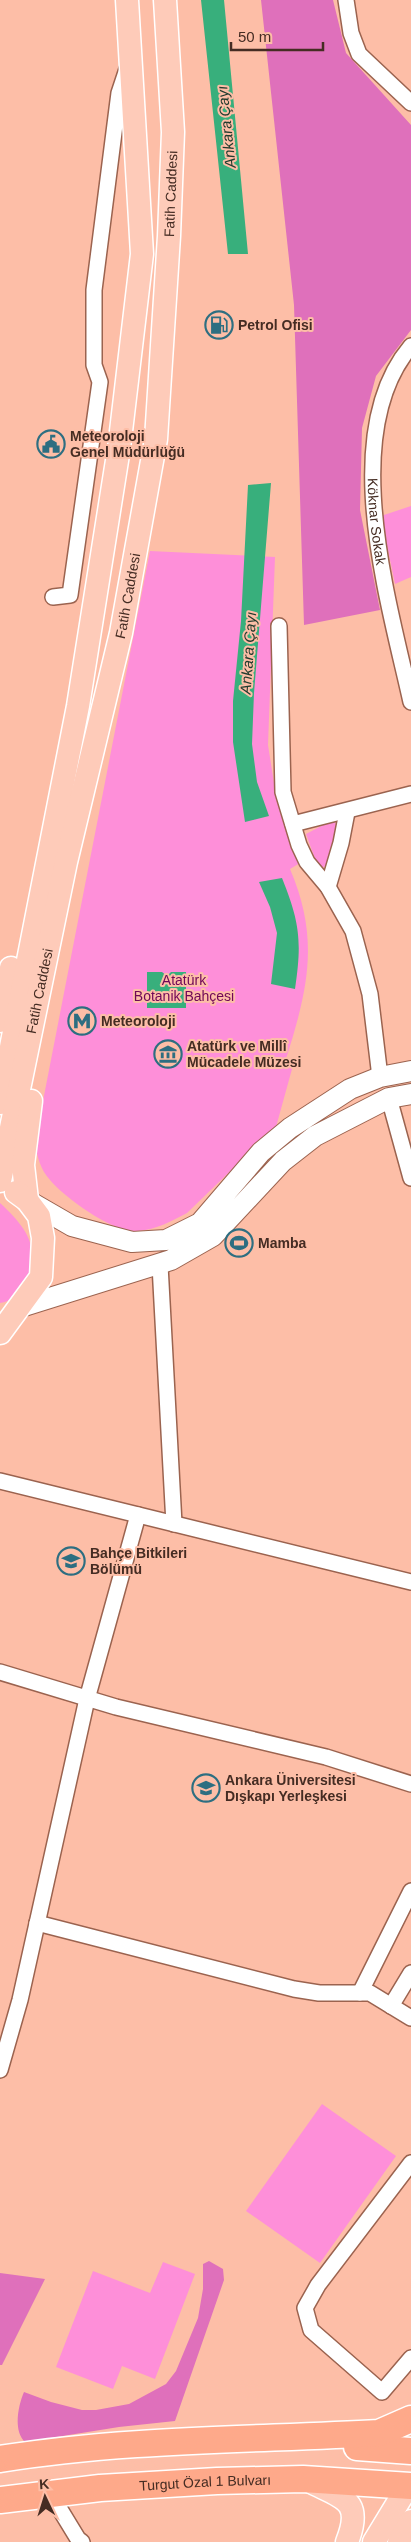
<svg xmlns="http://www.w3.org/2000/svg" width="411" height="2542" font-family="Arial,sans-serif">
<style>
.green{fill:#fe8fd9}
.forest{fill:#df70bb}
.water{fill:#38af7c}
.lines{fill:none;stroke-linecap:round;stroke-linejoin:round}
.street-casing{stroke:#9b634f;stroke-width:18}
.secondary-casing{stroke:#9b634f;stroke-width:22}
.primary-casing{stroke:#fff;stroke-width:25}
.highway-casing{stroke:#fff;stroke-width:29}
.street{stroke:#fff;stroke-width:15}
.secondary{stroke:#fff;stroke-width:20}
.primary{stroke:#fecbb9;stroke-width:22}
.highway{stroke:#fea98a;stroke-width:26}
.labels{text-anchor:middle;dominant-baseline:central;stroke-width:4;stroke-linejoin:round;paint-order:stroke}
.street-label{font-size:14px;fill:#452c23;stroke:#fdbea7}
.poi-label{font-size:14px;font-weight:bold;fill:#452c23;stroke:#fdbea7;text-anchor:start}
.park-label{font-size:14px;fill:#700657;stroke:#fdbea7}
.water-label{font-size:15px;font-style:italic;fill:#223b2e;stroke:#fdbea7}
</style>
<rect width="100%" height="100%" fill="#fdbea7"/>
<path class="green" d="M411 506V577L395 584 381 516Z
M150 551 275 557 268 745 277 802 300 863 290 869C320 939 308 989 286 1059L292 1069 276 1127 187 1213C172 1221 155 1230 137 1231 113 1233 65 1198 50 1180 40 1169 37 1156 35 1142Z
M335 822 339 833 327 865 319 870 306 834 327 823Z
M0 1203C26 1227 44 1250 23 1284 18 1293 11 1302 0 1303Z
M322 2104 396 2156 320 2263 246 2211Z
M163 2262 195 2274 155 2379 122 2366 113 2389 56 2367 93 2271 150 2293Z"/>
<path class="forest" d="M261 0H333L346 53 411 125V330L376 376 362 428 360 510 380 610 304 625 294 305Z
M209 2261 223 2269 224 2280 175 2421 119 2427 25 2442C13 2431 18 2406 24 2392L51 2402 82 2410H96L129 2404 166 2384 176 2371 198 2318 203 2289V2264Z
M0 2273 45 2279 2 2365H0Z"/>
<path class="water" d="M201 0H224L248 254H228Z
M271 483 254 693 252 744 257 782 269 816 245 822 233 742V701L241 621 248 485Z
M282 878C300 923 302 941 295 989L271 984 277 933 270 907 259 882Z
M147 972H162L167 976 171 972H186V1008H147Z"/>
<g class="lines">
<g class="street-casing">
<g id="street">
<path d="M346 0 351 33 359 54 411 103"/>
<path id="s1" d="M411 346C337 433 389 602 411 702"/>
<path d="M53 597 70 595 100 382 94 365V290L119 93 127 69"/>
<path d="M279 626 283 792 299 845 307 862 328 887 353 931 370 994 380 1077"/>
<path d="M293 824 411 794"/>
<path d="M328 887 341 843 347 812"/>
<path d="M389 1098 411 1178"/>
<path d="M160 1265 174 1524"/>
<path d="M0 1481 411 1582"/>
<path d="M0 1672 116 1707 326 1757 411 1784"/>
<path d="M37 1923 294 1989 319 1993H370L411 2018"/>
<path d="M360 1993 411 1891"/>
<path d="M391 2006 411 1973"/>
<path d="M0 2070 20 2000 87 1699 138 1515"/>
<path d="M411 2163 318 2285 305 2308 311 2330 382 2392 411 2358"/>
<path d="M50 2493 78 2539 82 2542"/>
</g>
</g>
<g class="secondary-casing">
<path id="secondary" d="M27 1200 72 1226 132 1242 166 1240 200 1223 261 1152 290 1128 350 1089 380 1077 411 1071
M21 1307 171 1260 213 1236 283 1161 315 1136 389 1098 411 1094"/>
</g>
<g class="primary-casing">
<g id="primary">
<path d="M0 1021 11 968"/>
<path d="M0 1103 78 706 119 448 142 254 127 0"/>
<path id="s2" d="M0 1181 66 862 121 633 156 439 169 236 173 132 165 0"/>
<path d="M27 1200 23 1165 31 1101"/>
<path d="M0 1333 41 1277 43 1238 39 1216 27 1200 16 1192"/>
<path d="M309 2481C342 2498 364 2499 347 2542"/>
<path d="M374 2542 402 2496"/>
<path d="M399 2542 411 2521"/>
</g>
</g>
<g class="highway-casing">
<g id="highway">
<path d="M357 2447 411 2451"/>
<path d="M0 2459C125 2439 252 2440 379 2433L411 2419"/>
<path id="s3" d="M0 2500 100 2488 217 2481 303 2479 411 2486"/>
</g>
</g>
<use href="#street" class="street"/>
<use href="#secondary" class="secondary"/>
<use href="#primary" class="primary"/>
<use href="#highway" class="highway"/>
</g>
<defs>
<g id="fuel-ring" transform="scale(1.4375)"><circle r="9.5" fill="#fdbea7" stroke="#2d6e81" stroke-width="1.5"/><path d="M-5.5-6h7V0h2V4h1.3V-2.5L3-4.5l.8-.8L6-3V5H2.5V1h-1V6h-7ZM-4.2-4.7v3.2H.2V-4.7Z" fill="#2d6e81"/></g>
<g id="civic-ring" transform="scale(1.4375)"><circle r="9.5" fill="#fdbea7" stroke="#2d6e81" stroke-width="1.5"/><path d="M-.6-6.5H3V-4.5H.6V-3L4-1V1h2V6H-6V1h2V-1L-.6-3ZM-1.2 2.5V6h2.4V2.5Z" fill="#2d6e81"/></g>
<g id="metro-ring" transform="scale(1.4375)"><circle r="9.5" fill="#fdbea7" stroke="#2d6e81" stroke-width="1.5"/><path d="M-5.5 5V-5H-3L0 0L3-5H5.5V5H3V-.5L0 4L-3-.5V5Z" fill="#2d6e81"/></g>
<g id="museum-ring" transform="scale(1.4375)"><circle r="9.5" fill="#fdbea7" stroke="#2d6e81" stroke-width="1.5"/><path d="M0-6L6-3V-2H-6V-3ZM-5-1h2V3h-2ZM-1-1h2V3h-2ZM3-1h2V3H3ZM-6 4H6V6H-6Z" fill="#2d6e81"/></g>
<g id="stadium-ring" transform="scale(1.4375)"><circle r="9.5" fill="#fdbea7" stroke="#2d6e81" stroke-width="1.5"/><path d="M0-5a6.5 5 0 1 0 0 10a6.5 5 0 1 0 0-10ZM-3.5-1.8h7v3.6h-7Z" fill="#2d6e81"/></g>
<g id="university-ring" transform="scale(1.4375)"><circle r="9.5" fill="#fdbea7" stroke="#2d6e81" stroke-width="1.5"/><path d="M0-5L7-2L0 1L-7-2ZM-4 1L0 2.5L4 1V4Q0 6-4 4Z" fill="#2d6e81"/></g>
</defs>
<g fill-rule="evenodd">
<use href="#fuel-ring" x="219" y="325"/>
<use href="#civic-ring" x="51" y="444"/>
<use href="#metro-ring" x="82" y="1021"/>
<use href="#museum-ring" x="168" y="1054"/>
<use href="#stadium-ring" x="239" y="1243"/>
<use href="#university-ring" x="71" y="1561"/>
<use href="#university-ring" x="206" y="1788"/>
</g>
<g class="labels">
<g class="street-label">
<text stroke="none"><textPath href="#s2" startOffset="1004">Fatih Caddesi</textPath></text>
<text stroke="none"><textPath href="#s1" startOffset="184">Köknar Sokak</textPath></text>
<text stroke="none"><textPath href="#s2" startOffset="599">Fatih Caddesi</textPath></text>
<text stroke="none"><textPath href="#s2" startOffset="194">Fatih Caddesi</textPath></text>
<text stroke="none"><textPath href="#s3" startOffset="206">Turgut Özal 1 Bulvarı</textPath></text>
</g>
<g class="poi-label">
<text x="238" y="325">Petrol Ofisi</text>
<text x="70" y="436">Meteoroloji<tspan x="70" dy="16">Genel Müdürlüğü</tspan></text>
<text x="101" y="1021">Meteoroloji</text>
<text x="187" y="1046">Atatürk ve Millî<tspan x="187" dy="16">Mücadele Müzesi</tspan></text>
<text x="258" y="1243">Mamba</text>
<text x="90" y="1553">Bahçe Bitkileri<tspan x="90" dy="16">Bölümü</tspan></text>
<text x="225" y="1780">Ankara Üniversitesi<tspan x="225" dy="16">Dışkapı Yerleşkesi</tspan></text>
</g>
<g class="park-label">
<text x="184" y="980">Atatürk<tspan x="184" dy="16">Botanik Bahçesi</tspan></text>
</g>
<g class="water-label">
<text transform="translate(226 127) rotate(-96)">Ankara Çayı</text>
<text transform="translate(248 653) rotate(-86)">Ankara Çayı</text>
</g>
</g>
<g transform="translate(45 2497) rotate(356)" stroke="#fdbea7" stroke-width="4" paint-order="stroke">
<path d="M0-4L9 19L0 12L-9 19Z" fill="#452c23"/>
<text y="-8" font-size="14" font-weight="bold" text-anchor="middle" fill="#452c23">K</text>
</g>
<path d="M231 42v8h92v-8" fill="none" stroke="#452c23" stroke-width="2.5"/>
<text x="238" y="42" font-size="15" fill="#452c23" stroke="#fdbea7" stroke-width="4" paint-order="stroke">50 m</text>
</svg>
